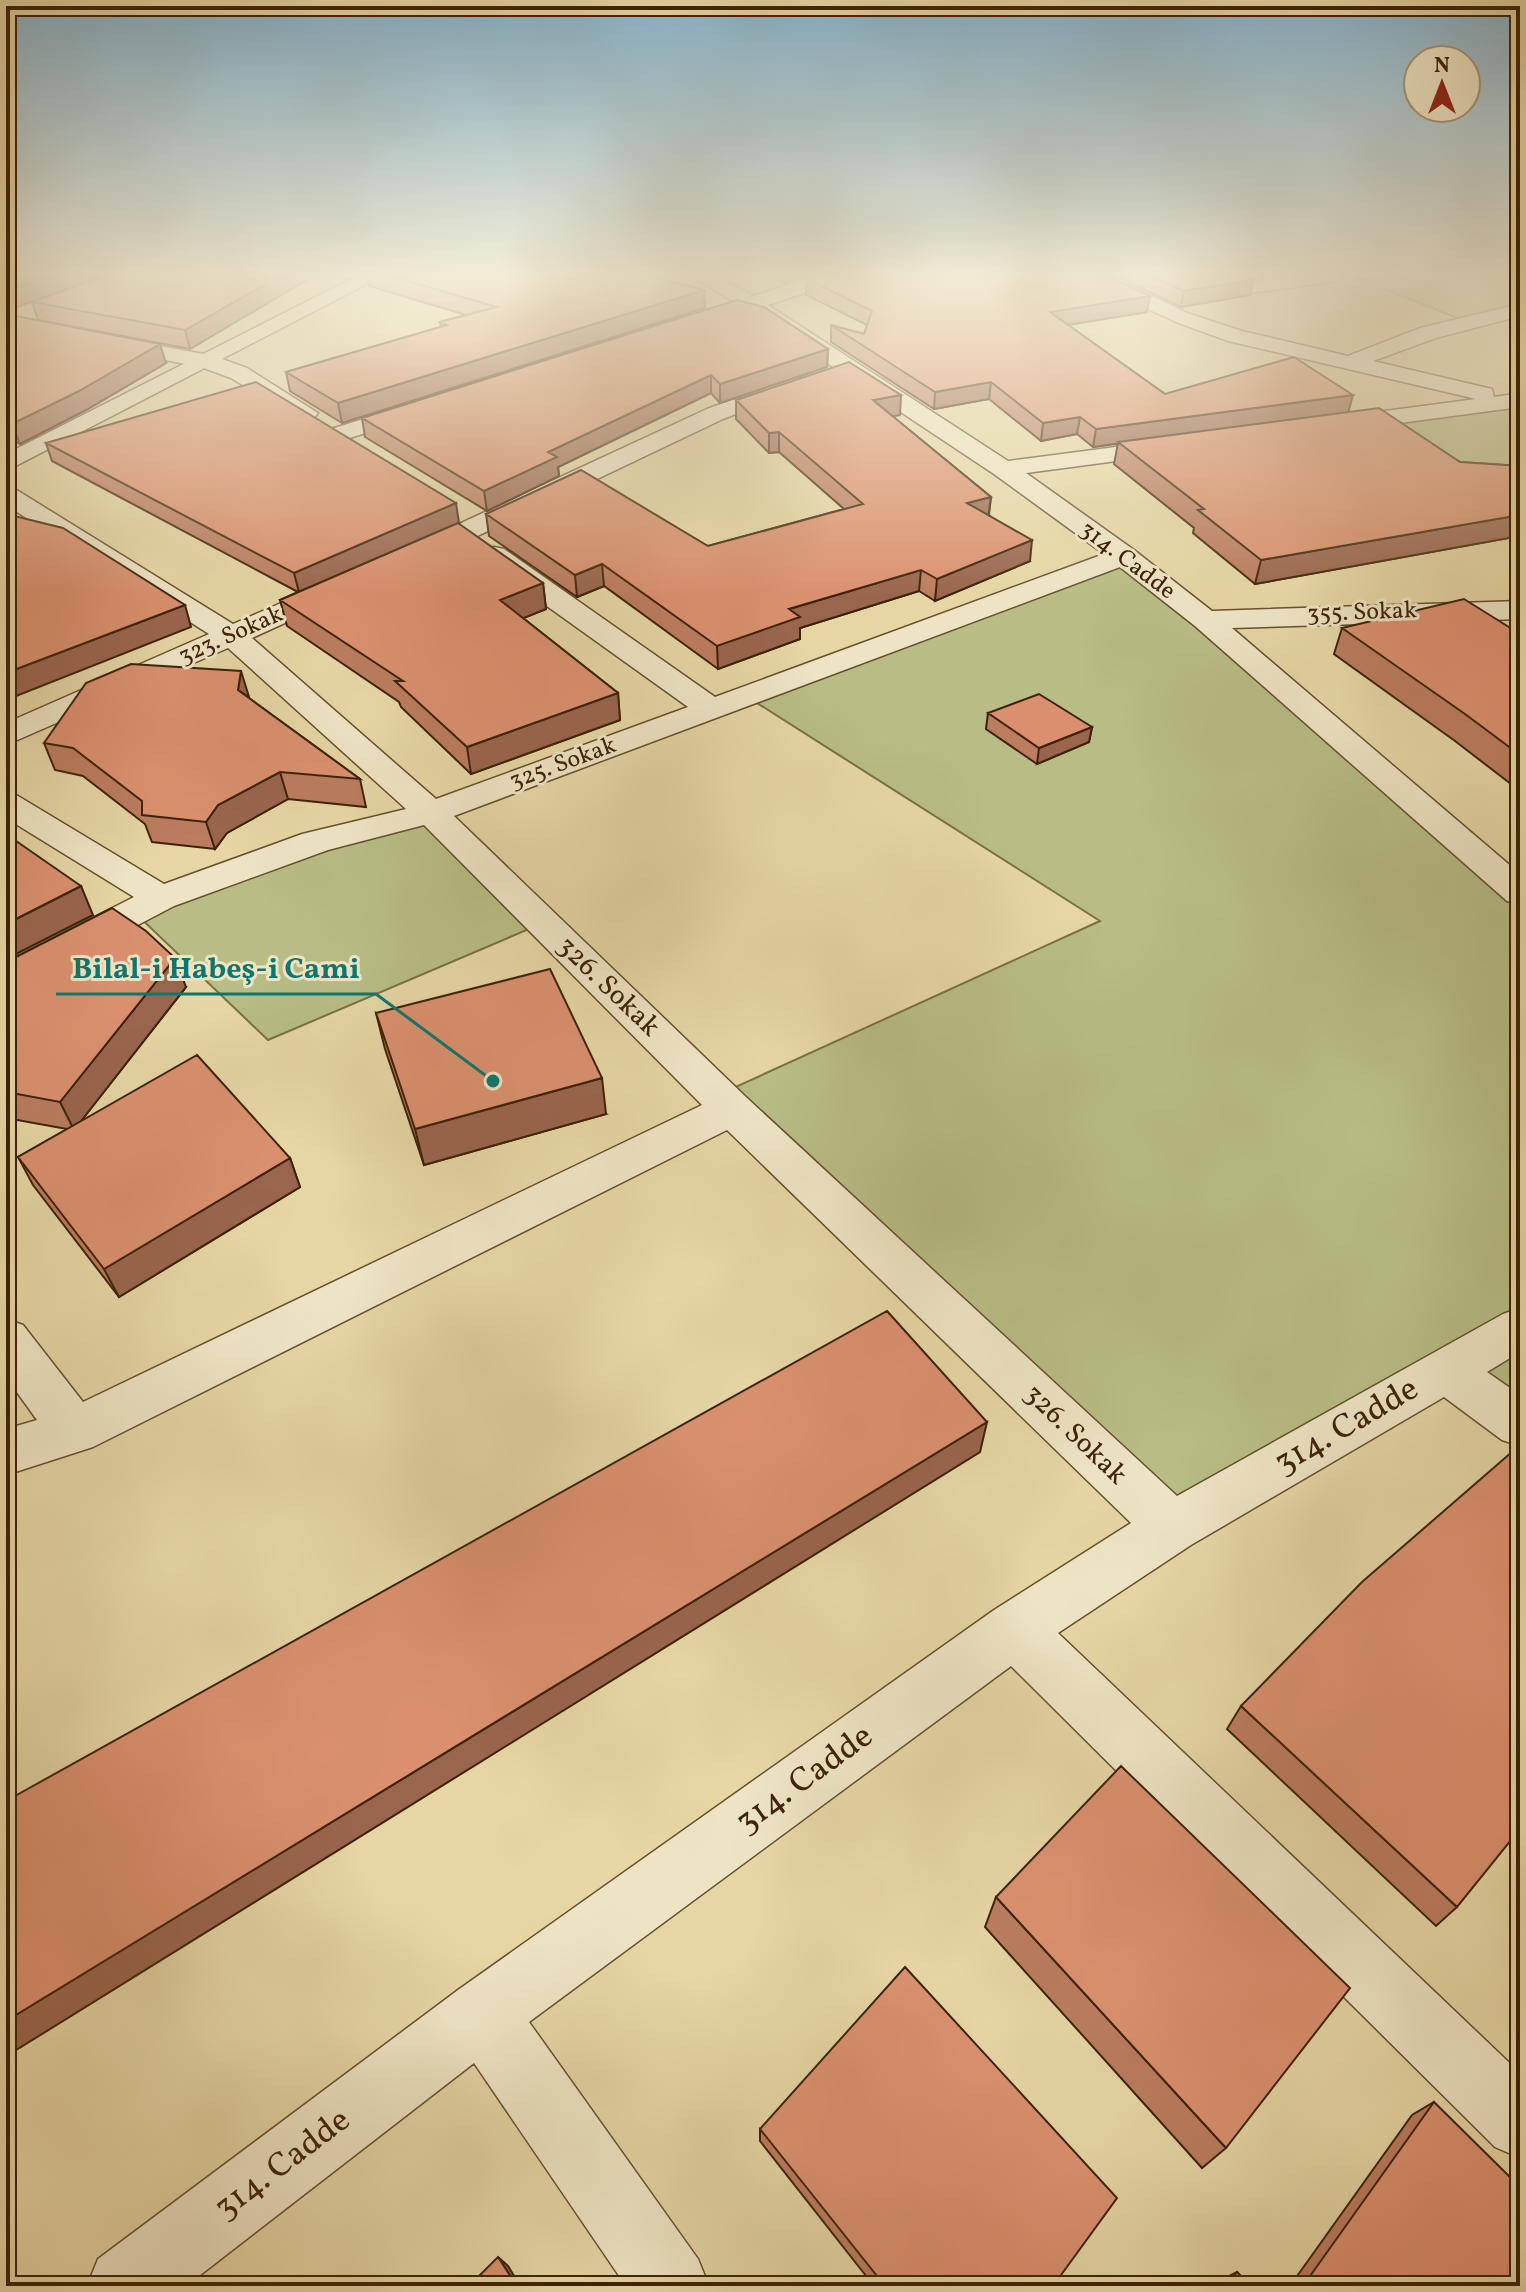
<svg xmlns="http://www.w3.org/2000/svg" width="1526" height="2292" font-family="Vollkorn,serif">
<style>
.green{fill:#b7bd84;stroke:#7a7045;stroke-width:2}
.lines{fill:none;stroke-linecap:round;stroke-linejoin:round}
.minor-casing{stroke:#674f2e;stroke-width:3}
.tertiary-casing{stroke:#674f2e;stroke-width:3}
.minor{fill:#eee4c4;fill-rule:evenodd}
.tertiary{fill:#eee4c4;fill-rule:evenodd}
.wall{fill:#bb7c5f;stroke:#3d2206;stroke-width:2}
.shaded-wall{fill:#99654d;stroke:#3d2206;stroke-width:2}
.building{fill:#da906e;stroke:#3d2206;stroke-width:2}
.labels{text-anchor:middle;dominant-baseline:central;stroke-width:6;stroke-linejoin:round;paint-order:stroke}
.far-street-label{font-size:24px;fill:#3d2206;stroke:#eee4c4}
.street-label{font-size:28px;fill:#3d2206;stroke:#eee4c4}
.near-street-label{font-size:34px;fill:#3d2206;stroke:#eee4c4}
.leader{fill:none;stroke:#0f766e;stroke-width:3}
.callout-dot{fill:#0f766e;stroke:#eee4c4;stroke-width:3}
.callout-label{font-size:30px;text-anchor:middle;font-weight:bold;fill:#0f766e;stroke:#eee4c4;stroke-width:6;stroke-linejoin:round;paint-order:stroke}
</style>
<rect width="100%" height="100%" fill="#e5d6a4"/>
<filter id="stains"><feTurbulence type="fractalNoise" baseFrequency=".0025" numOctaves="4"/><feColorMatrix values="0 0 0 0 .2 0 0 0 0 .09 0 0 0 0 .02 0 0 0 .5 -.17"/></filter>
<radialGradient id="worn" r=".72"><stop offset=".6" stop-color="#630" stop-opacity="0"/><stop offset="1" stop-color="#630" stop-opacity=".3"/></radialGradient>
<path class="green" d="M1349 275H1520V310L1467 322Z
M1520 403V474L1472 481 1374 419Z
M1124 556 1520 893V1424L1445 1371 1172 1527 718 1095 1100 921 746 696Z
M431 813 543 923 268 1040 134 912Z"/>
<g class="lines">
<g class="minor-casing">
<path id="minor" d="M690 275H715L753 296 819 275H849L846 279 768 305 1008 461 1177 439 1186 441 1189 446 1186 451 1177 453 1026 473 1134 550 1212 611 1520 601V619L1232 628 1520 874V904L1507 901 1195 626 1120 567 454 816 747 1098 1177 1496 1503 1314 1520 1308V1352L1487 1372 1520 1395V1446L1502 1440 1444 1397 1191 1545 1058 1633 1520 2073V2158L1495 2147 1011 1666 529 2022 698 2259 709 2286H626L474 2063 186 2286H87L98 2259 458 1990 994 1610 1131 1523 727 1130 93 1447 6 1475V1429L37 1420 6 1377V1319L23 1325 83 1402 702 1105 424 825 328 850 174 906 20 987 6 991V962L134 897 6 818V793L18 796 164 884 302 834 406 809 228 648 6 745V723L209 634 6 505V486L15 489 233 624 327 583 337 580 347 583 351 589 347 595 252 638 436 799 688 707 484 561 480 555 484 549 494 547 504 549 715 697 1104 554 994 474 749 311 731 316 724 314 721 310 734 302Z
M1080 275H1106L1190 314 1242 331 1348 356 1420 328 1520 304V316L1436 338 1373 361 1492 389 1494 397 1520 393V407L1332 432 1324 430 1320 425 1324 420 1332 418 1476 399 1228 341 1176 322 1083 279Z
M1218 275H1243L1255 281 1295 275H1348L1338 281 1252 293Z
M6 317 214 356 247 368 318 413 314 418H298L231 378 201 367 6 329Z
M793 377 801 379 804 384 801 389 723 419 425 561 415 563 405 561 401 555 405 549 707 409Z
M422 401 430 403 434 408 430 413 340 441 331 439 328 434 331 429Z"/>
</g>
<g class="tertiary-casing">
<path id="tertiary" d="M359 275H384L6 471V454Z"/>
</g>
<use href="#minor" class="minor"/>
<use href="#tertiary" class="tertiary"/>
</g>
<path class="wall" d="M315 275 190 349 38 320 32 302Z
M330 275H353L344 279Z
M367 275H646L704 290 705 308 342 423 290 391 286 372 441 327 440 322 466 315 369 286Z
M768 275H809L784 283Z
M1113 275H1242L1250 295 1181 307Z
M807 279 1147 312 1068 325 1165 394 1348 412 1460 462 1520 466V536L1255 584 1193 533 1194 528 1114 464 1118 443 1093 447 1077 434 1041 441 989 399 934 409 831 342V325L864 334 867 325 806 295Z
M6 314 166 363 86 410 20 444 6 436Z
M828 349 827 367 720 403 711 393 558 467 559 476 487 511 365 437 362 418Z
M736 400 900 415 892 416 991 497 989 515 1030 561 935 601 919 591 800 628V639L718 669 604 586 577 597 489 536 486 514 708 546 844 509 779 452 769 453 736 419Z
M46 443 459 523 368 562 543 583 546 609 523 618 618 693 620 720 471 774 401 707 399 702 287 626 280 600 298 592 52 461Z
M1342 628 1520 634V791L1455 741 1334 654Z
M249 698 360 779 366 807 288 799 227 833 215 849 152 842 145 824 83 776 55 770 44 743Z
M988 713 1092 727 1089 742 1037 764 986 729Z
M6 962 186 987 82 1120 290 1158 300 1187 119 1297 33 1185 18 1157 67 1129 6 1118Z
M376 1013 606 1114 424 1165 385 1049Z
M1241 1706 1457 1907 1436 1926 1227 1729Z
M996 1897 1226 2148 1202 2168 985 1927Z
M1434 2102 1520 2286H1290L1412 2115Z
M760 2129 1053 2286H874L760 2141Z
M1237 2272 1250 2286H1216L1221 2280Z"/>
<path class="shaded-wall" d="M51 275H105L6 311V291Z
M281 275H315L190 349 185 330Z
M784 275H809L784 283Z
M1254 280 1250 295 1181 307 1184 291Z
M704 290 705 308 342 423 338 403Z
M1150 296 1147 312 1048 328 1050 312Z
M160 344 166 363 86 410 20 444 12 424Z
M828 349 827 367 720 403V384Z
M711 375V393L558 467 559 476 487 511 484 491 548 452Z
M991 382 989 399 934 409 935 392Z
M901 395 900 415 872 420 873 400Z
M1353 395 1348 413 1093 447 1096 429Z
M1080 417 1077 434 1041 441 1043 423Z
M779 432V452L769 453V433Z
M991 497 988 518 967 503Z
M456 503 459 523 299 592 294 573Z
M1520 515V536L1255 584 1261 560Z
M1032 540 1030 561 935 601 937 579Z
M602 564 604 586 577 597 575 575Z
M921 570 919 591 800 628V639L718 669 717 646 789 609Z
M543 583 546 609 504 626 500 600Z
M185 605 191 627 6 700V673Z
M241 671 249 697 238 690Z
M618 693 620 720 471 774 467 747Z
M1092 727 1089 742 1037 764 1039 748Z
M280 772 288 799 227 833 215 849 206 822 218 805Z
M81 886 93 915 6 959V924Z
M175 958 186 987 74 1130 60 1102Z
M602 1078 606 1114 424 1165 415 1129Z
M290 1158 300 1187 119 1297 104 1269Z
M987 1422 980 1452 13 2052 16 2066 6 2072V2021Z
M498 2257 508 2266 520 2286H517Z"/>
<path class="building" d="M6 275H51L6 291Z
M107 275H281L185 330 32 302Z
M387 275H646L704 290 338 403 286 372 447 325 440 322 497 307Z
M819 275H1104L1150 296 1050 312 1165 394 1294 357 1353 395 1096 429 1080 417 1043 423 991 382 935 392 831 325 864 334 872 311 807 279Z
M1150 275H1242L1254 280 1184 291Z
M737 300 764 307 828 349 720 384 711 375 548 452 557 457 484 491 362 418Z
M6 314 160 344 79 391 12 424 6 420Z
M849 362 901 395 873 400 991 497 967 503 1032 540 937 579 921 570 789 609 800 617 717 646 602 564 575 575 486 514 581 470 708 546 863 504 779 432 769 433 736 400Z
M256 382 456 503 294 573 46 443Z
M1379 408 1460 462 1520 466V515L1261 560 1198 510 1204 509 1118 442Z
M6 514 63 528 185 605 6 673Z
M458 523 543 583 500 600 618 693 467 747 395 681H403L280 600Z
M1464 599 1520 634V755L1465 714 1342 628Z
M131 664 241 671 238 690 360 779 280 772 218 805 206 822 142 815V801L73 748 44 743 86 683Z
M1039 694 1092 727 1039 748 988 713Z
M6 834 81 886 6 924Z
M112 908 146 931 175 958 60 1102 6 1092V962Z
M550 969 602 1078 415 1129 376 1013Z
M197 1055 290 1158 104 1269 18 1157Z
M887 1311 987 1422 6 2021V1801Z
M1520 1445V1829L1457 1907 1241 1706 1362 1582Z
M1121 1766 1350 1988 1226 2148 996 1897Z
M905 1967 1117 2198 1053 2286H885L760 2129Z
M1434 2102 1520 2187V2286H1303Z
M498 2257 517 2286H469Z
M1237 2272 1250 2286H1227Z"/>
<linearGradient id="sky" x2="0" y2="1"><stop stop-color="#87b6d0"/><stop offset="0.46" stop-color="#f3edd6"/><stop offset="1" stop-color="#f3edd6" stop-opacity="0"/></linearGradient>
<rect width="1526" height="596" fill="url(#sky)"/>
<g class="labels">
<g class="far-street-label">
<text transform="translate(1127 561) rotate(37)">314. Cadde</text>
<text transform="translate(1362 613) rotate(-2)">355. Sokak</text>
<text transform="translate(231 636) rotate(-24)">323. Sokak</text>
<text transform="translate(563 764) rotate(-20)">325. Sokak</text>
</g>
<g class="street-label">
<text transform="translate(608 987) rotate(44)">326. Sokak</text>
<text transform="translate(1075 1435) rotate(44)">326. Sokak</text>
</g>
<g class="near-street-label">
<text transform="translate(1347 1427) rotate(-30)">314. Cadde</text>
<text transform="translate(805 1780) rotate(-36)">314. Cadde</text>
<text transform="translate(283 2165) rotate(-37)">314. Cadde</text>
</g>
</g>
<path class="leader" d="M493 1081L376 994H56"/>
<circle class="callout-dot" cx="493" cy="1081" r="8"/>
<g class="callout-label">
<text x="216" y="978">Bilal-i Habeş-i Cami</text>
</g>
<rect width="1526" height="2292" fill="none" stroke="#e5d6a4" stroke-width="32"/>
<rect x="8" y="8" width="1510" height="2276" fill="none" stroke="#3d2206" stroke-width="4"/>
<rect x="16" y="16" width="1494" height="2260" fill="none" stroke="#3d2206" stroke-width="2"/>
<g transform="translate(1442 84)"><circle r="38" fill="#eee4c4" stroke="#a79678" stroke-width="2"/>
<path d="M0-6L14 30L0 20L-14 30Z" fill="#8f2418"/>
<text y="-12" font-size="22" font-weight="bold" text-anchor="middle" fill="#3d2206">N</text>
</g>
<rect width="100%" height="100%" filter="url(#stains)"/>
<rect width="100%" height="100%" fill="url(#worn)"/>
</svg>
